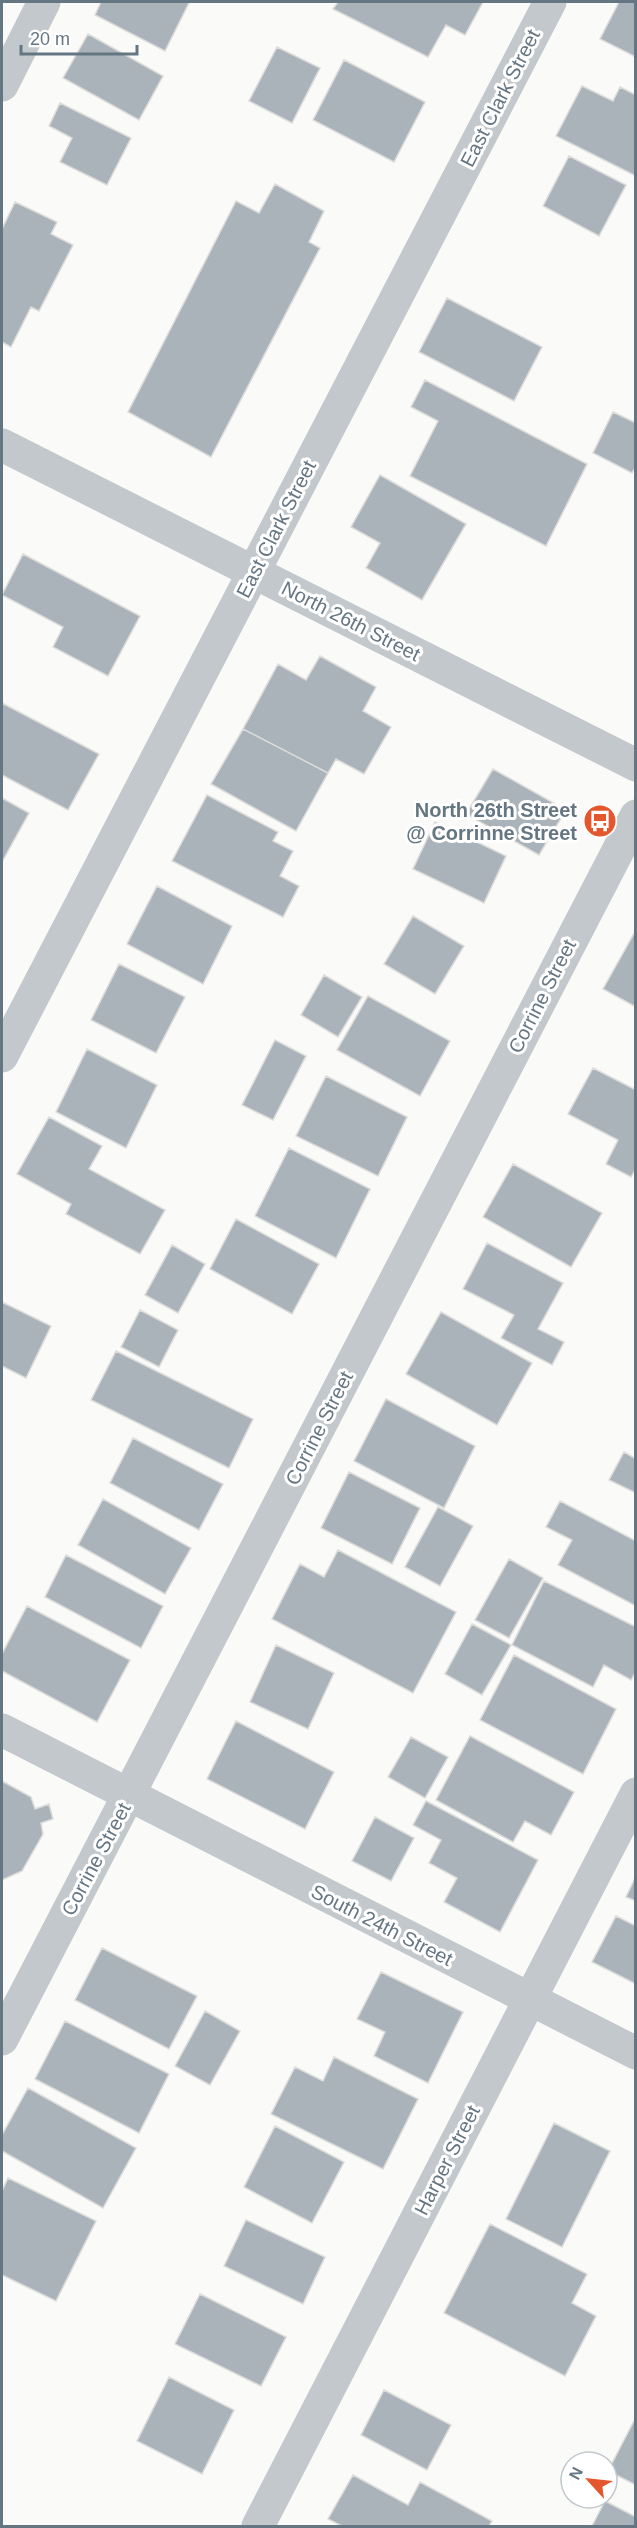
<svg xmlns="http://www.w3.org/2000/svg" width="637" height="2528" font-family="Helvetica,sans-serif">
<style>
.building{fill:#aab3b9;stroke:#dcdcda;stroke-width:1.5}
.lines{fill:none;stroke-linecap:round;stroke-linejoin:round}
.minor{stroke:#c3c8cc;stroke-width:33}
.labels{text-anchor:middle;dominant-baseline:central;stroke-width:6;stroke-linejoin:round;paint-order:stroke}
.street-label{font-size:20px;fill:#657683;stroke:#fff}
.poi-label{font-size:20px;font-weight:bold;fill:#657683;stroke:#fff;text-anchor:end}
</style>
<rect width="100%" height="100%" fill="#fafaf8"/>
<path class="building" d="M101 2H186L189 3 165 51 95 15Z
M338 2H483L465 35 446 25 428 57 333 9Z
M619 2H636V57L600 39Z
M88 34 163 76 139 120 63 78Z
M277 47 320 68 292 123 249 101Z
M344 60 425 102 394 162 313 120Z
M582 86 613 101 620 87 636 95V176L556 136Z
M60 103 131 138 107 185 60 162 72 138 49 126Z
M569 156 626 185 599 236 543 206Z
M275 184 324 211 309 242 320 248 211 457 128 412 236 201 259 213Z
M15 202 57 222 51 234 73 245 39 311 31 307 11 347 2 342V229Z
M447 298 542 347 514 401 419 352Z
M425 380 587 464 546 546 410 476 438 421 411 407Z
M613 412 636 423V466L632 473 593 453Z
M380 475 466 524 422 600 366 568 380 543 351 527Z
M23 554 140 616 108 676 53 647 63 627 2 595Z
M320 656 376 687 363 711 391 727 364 774 336 759 328 773 243 729 278 664 306 680Z
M2 703 99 754 68 810 2 775Z
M243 729 328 773 296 831 211 784Z
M493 769 566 810 539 855 466 814Z
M207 795 278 832 273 841 293 851 280 876 299 886 283 917 172 861Z
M2 798 29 813 2 862Z
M435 822 506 856 484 903 413 869Z
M157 886 232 926 203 984 127 944Z
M413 916 464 946 435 994 384 964Z
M636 930V1007L603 989Z
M119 964 185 997 156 1053 91 1020Z
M324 975 362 997 338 1037 301 1015Z
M368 996 450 1041 420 1096 337 1050Z
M275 1040 306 1056 273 1120 242 1105Z
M87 1049 157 1085 126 1148 56 1112Z
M593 1068 636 1090V1168L631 1177 606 1164 618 1140 568 1114Z
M326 1076 407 1117 378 1176 296 1136Z
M49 1117 102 1146 89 1169 165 1210 140 1254 66 1214 71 1204 17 1174Z
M289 1148 370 1189 336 1258 255 1216Z
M513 1164 602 1213 571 1267 483 1217Z
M236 1219 319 1264 292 1314 210 1269Z
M487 1243 563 1283 538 1329 564 1342 552 1365 501 1338 514 1315 463 1289Z
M172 1245 205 1264 178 1313 145 1295Z
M2 1302 51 1326 26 1378 2 1366Z
M140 1310 178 1330 159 1367 121 1347Z
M441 1312 532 1363 497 1425 406 1374Z
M116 1351 253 1419 229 1468 91 1400Z
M386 1399 475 1446 444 1508 354 1461Z
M133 1438 223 1484 199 1530 110 1483Z
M624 1452 636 1459V1493L609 1480Z
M349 1472 420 1508 392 1564 321 1528Z
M103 1499 191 1548 165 1594 78 1545Z
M560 1501 636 1541V1606L558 1565 572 1540 546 1527Z
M438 1507 473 1526 440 1586 405 1567Z
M338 1550 456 1612 413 1693 272 1619 300 1564 324 1577Z
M66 1555 163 1606 141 1648 45 1597Z
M509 1559 543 1578 509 1638 475 1620Z
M544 1581 636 1627V1671L631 1680 604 1665 593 1687 512 1645Z
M27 1606 130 1660 97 1722 2 1671V1654Z
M472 1624 511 1645 482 1695 445 1674Z
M276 1645 334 1673 308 1729 250 1702Z
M514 1655 616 1709 583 1774 480 1720Z
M236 1721 334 1772 305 1829 207 1779Z
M470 1736 574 1792 551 1835 525 1821 513 1842 436 1800Z
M411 1737 448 1757 425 1798 388 1777Z
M2 1781 31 1797 35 1809 49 1804 53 1819 41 1823 43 1834 22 1871 2 1880Z
M426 1801 538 1860 500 1932 444 1902 457 1878 429 1863 441 1840 413 1825Z
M375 1817 414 1838 391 1881 352 1861Z
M636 1876V1901L626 1897Z
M616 1916 636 1926V1984L592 1962Z
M102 1948 197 1996 169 2049 75 2000Z
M381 1972 463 2012 428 2083 374 2056 385 2032 357 2019Z
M205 2011 240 2031 210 2085 175 2066Z
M65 2021 169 2074 139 2133 35 2079Z
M334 2057 418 2099 383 2169 271 2114 295 2067 323 2081Z
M28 2088 136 2148 103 2208 2 2151V2135Z
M554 2123 610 2151 562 2247 506 2219Z
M275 2126 344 2162 312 2223 244 2187Z
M8 2178 96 2221 56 2301 2 2275V2191Z
M246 2220 325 2257 303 2304 224 2266Z
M490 2224 587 2274 572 2303 596 2316 565 2376 444 2313Z
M200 2294 286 2337 261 2386 175 2344Z
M169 2377 234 2410 202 2474 137 2441Z
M384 2390 451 2425 427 2470 361 2435Z
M636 2417V2485L608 2471Z
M353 2475 408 2505 420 2482 492 2521 489 2526H342L328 2519Z
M605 2501 636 2517V2526H592Z"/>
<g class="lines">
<path class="minor" d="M2 85 44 2
M2 445 636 765
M2 1056 550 2
M2 1730 636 2053
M2 2039 636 816
M258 2526 636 1794"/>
</g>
<defs>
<g id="bus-disc" transform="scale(1.725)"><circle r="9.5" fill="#e4572e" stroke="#fff"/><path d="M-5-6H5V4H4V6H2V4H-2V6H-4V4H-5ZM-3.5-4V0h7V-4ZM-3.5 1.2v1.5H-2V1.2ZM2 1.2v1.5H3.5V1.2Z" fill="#fff"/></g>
</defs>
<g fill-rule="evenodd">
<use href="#bus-disc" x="600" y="821"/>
</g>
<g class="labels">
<g class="street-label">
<text transform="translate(500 98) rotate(-63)">East Clark Street</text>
<text transform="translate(276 529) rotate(-63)">East Clark Street</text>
<text transform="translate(351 621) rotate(27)">North 26th Street</text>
<text transform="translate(542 996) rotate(-63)">Corrine Street</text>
<text transform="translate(319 1428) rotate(-63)">Corrine Street</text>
<text transform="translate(96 1859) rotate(-62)">Corrine Street</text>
<text transform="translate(382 1925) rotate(27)">South 24th Street</text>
<text transform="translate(447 2160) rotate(-63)">Harper Street</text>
</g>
<g class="poi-label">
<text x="577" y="810">North 26th Street<tspan x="577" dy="23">@ Corrinne Street</tspan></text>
</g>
</g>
<rect width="637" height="2528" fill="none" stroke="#657683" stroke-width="6"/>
<g transform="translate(589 2480) rotate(297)"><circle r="28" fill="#ffffff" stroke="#c1c8cd" stroke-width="1.5"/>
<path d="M0-4.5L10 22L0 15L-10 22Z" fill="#e4572e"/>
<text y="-9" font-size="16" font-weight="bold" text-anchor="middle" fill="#657683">N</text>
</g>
<path d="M21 45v9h116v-9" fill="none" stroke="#657683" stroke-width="3"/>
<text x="30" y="45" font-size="18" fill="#657683" stroke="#ffffff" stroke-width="4.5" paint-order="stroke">20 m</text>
</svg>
